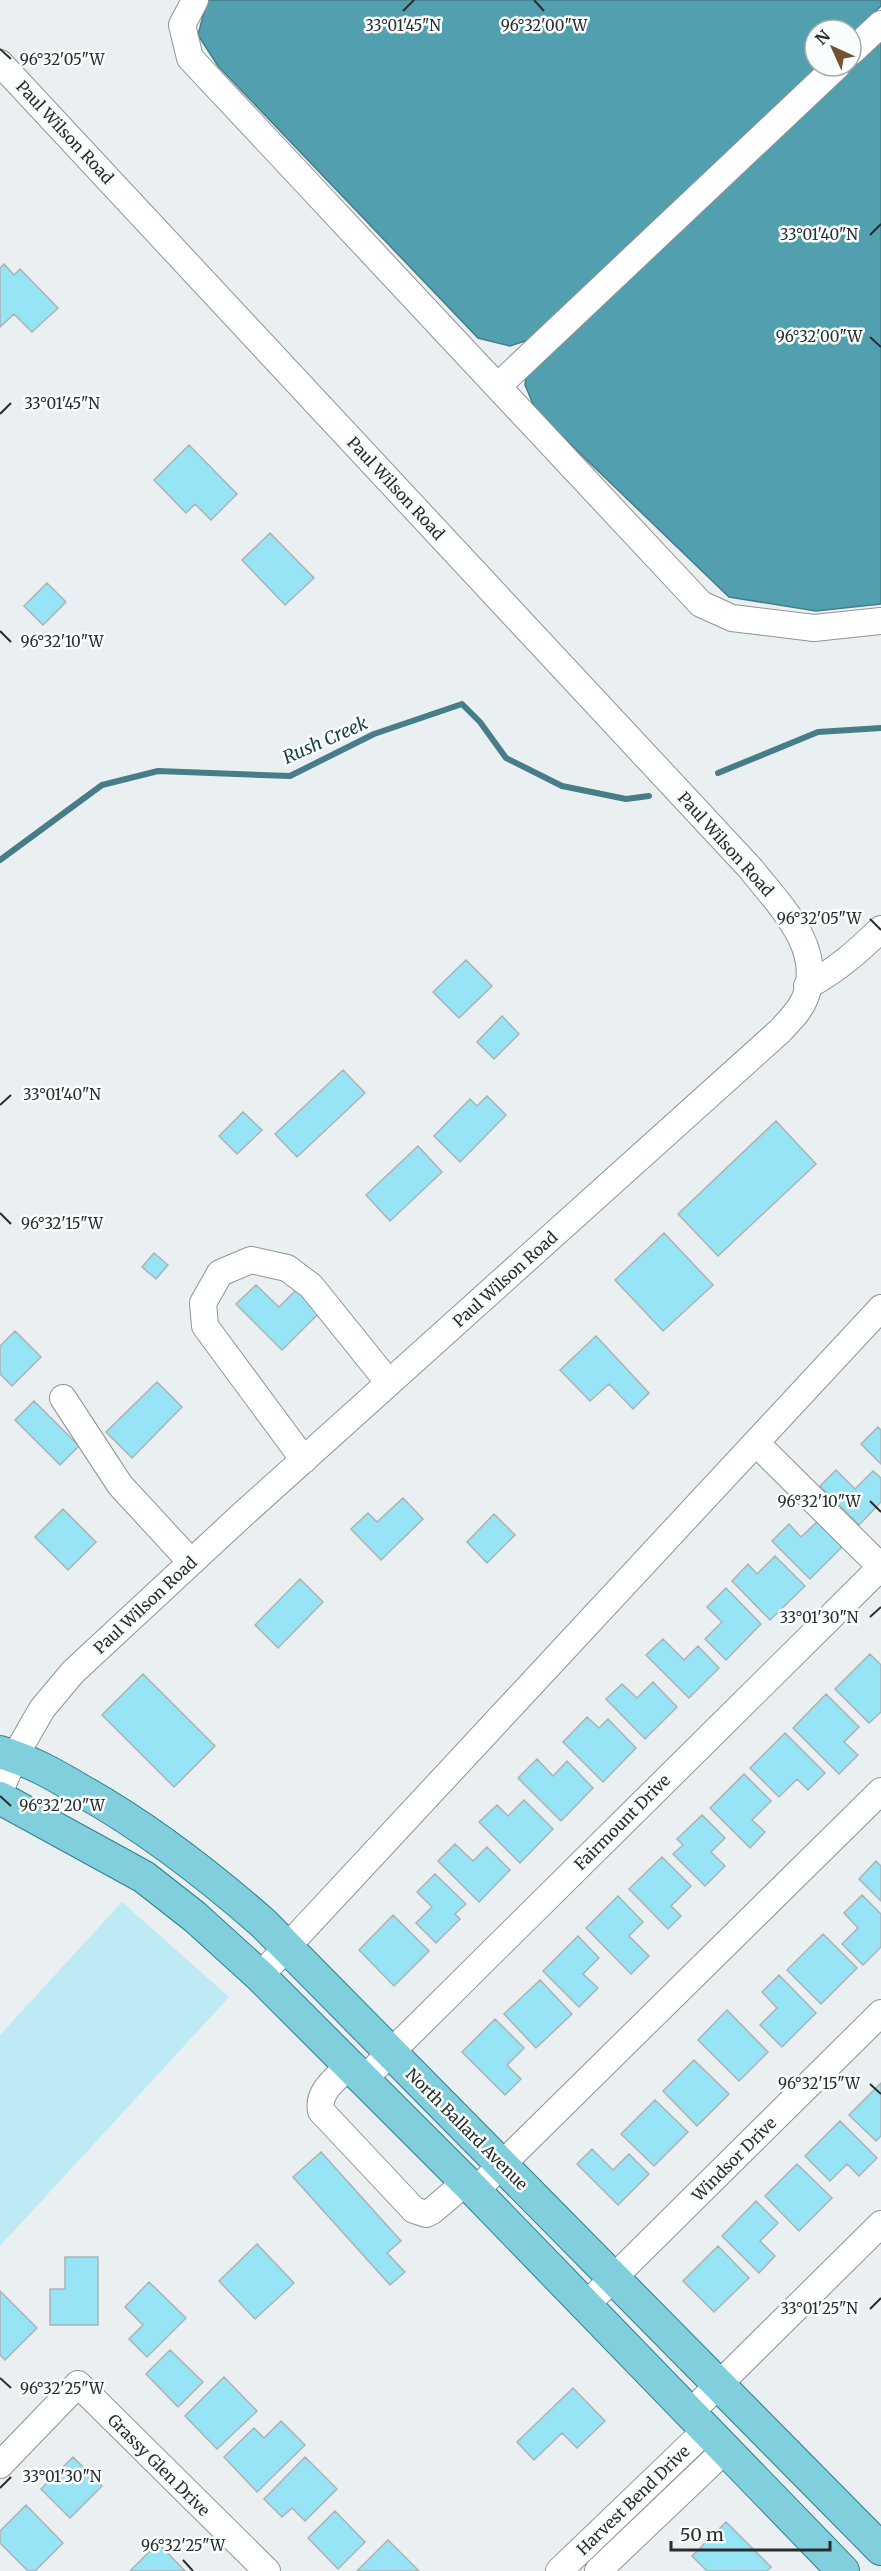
<svg xmlns="http://www.w3.org/2000/svg" width="881" height="2571" font-family="Merriweather,serif">
<style>
.green{fill:#bdeaf4}
.water{fill:#529fb0;stroke:#467d89;stroke-width:1.5}
.lines{fill:none;stroke-linecap:round;stroke-linejoin:round}
.stream{stroke:#467d89;stroke-width:6}
.building{fill:#96e4f6;stroke:#adb2b4;stroke-width:1.5}
.minor-casing{stroke:#8f9495;stroke-width:28}
.major-casing{stroke:#2c8191;stroke-width:34}
.minor{stroke:#fff;stroke-width:26}
.major{stroke:#81cedd;stroke-width:32}
.ticks{fill:none;stroke:#2b2d2d;stroke-width:2}
.labels{text-anchor:middle;dominant-baseline:central;stroke-width:5;stroke-linejoin:round;paint-order:stroke}
.street-label{font-size:16px;fill:#2b2d2d;stroke:#f8fdfe}
.water-label{font-size:18px;font-style:italic;fill:#1b4048;stroke:#f8fdfe}
.ticks-label{font-size:15px;text-anchor:middle;fill:#2b2d2d;stroke:#f8fdfe;stroke-width:5;stroke-linejoin:round;paint-order:stroke}
</style>
<rect width="100%" height="100%" fill="#eaeff1"/>
<path class="green" d="M122 1902 229 1997 0 2246V2035Z"/>
<path class="water" d="M207 0H881V6L851 35V30H815V66H818L528 340 510 346 478 338 218 66 198 35Z
M881 35V604L816 611 729 597 536 411 525 385 527 368 848 66H851V63Z"/>
<g class="lines">
<path class="stream" d="M718 773 818 732 881 728
M0 860 102 785 158 771 290 776 374 734 462 704 480 722 506 758 562 786 626 799 649 796"/>
</g>
<path class="building" d="M4 264 14 275 20 269 58 308 32 332 14 314 0 327V268Z
M189 445 237 494 211 520 195 504 186 513 154 480Z
M270 533 314 578 285 605 242 560Z
M47 583 66 602 43 625 24 606Z
M466 960 492 986 459 1018 433 992Z
M502 1016 519 1034 494 1059 477 1042Z
M343 1070 365 1093 297 1157 275 1134Z
M487 1096 506 1115 460 1162 434 1136 470 1099 477 1106Z
M243 1112 262 1130 237 1154 219 1136Z
M776 1121 816 1164 718 1256 678 1214Z
M418 1146 442 1172 390 1221 366 1195Z
M664 1233 713 1285 663 1331 615 1280Z
M154 1253 168 1265 156 1279 142 1267Z
M256 1285 279 1307 301 1285 324 1308 282 1350 236 1304Z
M15 1331 41 1357 12 1386 0 1374V1346Z
M596 1336 649 1393 633 1409 609 1384 590 1401 560 1370Z
M157 1382 182 1407 132 1458 106 1432Z
M34 1401 79 1446 60 1465 15 1420Z
M878 1427 881 1430V1464L861 1444Z
M836 1470 855 1489 873 1471 881 1478V1502L859 1525 820 1486Z
M403 1498 423 1519 381 1560 351 1529 368 1513 377 1522Z
M63 1509 96 1542 68 1570 35 1537Z
M494 1514 515 1535 487 1563 467 1542Z
M819 1520 844 1545 810 1579 772 1541 789 1524 801 1537Z
M775 1556 805 1586 770 1620 732 1581 748 1564 757 1574Z
M300 1579 323 1602 278 1648 255 1625Z
M726 1588 761 1624 726 1660 705 1639 722 1622 707 1607Z
M663 1639 684 1660 698 1646 719 1668 689 1698 646 1655Z
M870 1654 881 1665V1712L869 1723 835 1689Z
M143 1674 215 1746 174 1787 102 1715Z
M653 1682 677 1707 645 1739 606 1699 622 1684 637 1698Z
M826 1694 859 1727 844 1742 858 1755 839 1774 793 1728Z
M587 1717 599 1728 608 1719 636 1748 603 1782 563 1742Z
M785 1733 825 1773 808 1790 797 1779 779 1797 750 1768Z
M537 1759 553 1776 567 1761 593 1788 561 1821 518 1778Z
M744 1774 771 1801 752 1820 765 1832 750 1848 710 1808Z
M524 1800 553 1829 520 1863 479 1822 497 1805 508 1816Z
M702 1815 725 1838 711 1852 725 1866 705 1886 673 1854 683 1845 677 1839Z
M455 1844 473 1861 487 1847 510 1870 479 1902 438 1861Z
M662 1857 691 1886 671 1906 681 1916 668 1929 629 1889Z
M876 1861 881 1866V1901L859 1879Z
M435 1874 466 1904 455 1914 460 1919 436 1943 416 1923 432 1907 417 1892Z
M862 1895 881 1914V1947L863 1965 842 1944 858 1928 844 1913Z
M618 1896 643 1922 629 1936 649 1956 631 1974 586 1928Z
M393 1915 429 1951 394 1986 359 1950Z
M823 1934 857 1968 821 2004 787 1970Z
M578 1936 599 1958 583 1974 598 1988 579 2007 543 1971Z
M779 1975 816 2013 782 2047 760 2025 777 2008 762 1992Z
M540 1980 572 2014 536 2048 504 2014Z
M727 2010 768 2052 739 2081 698 2040Z
M495 2019 524 2048 507 2065 521 2079 505 2095 462 2052Z
M694 2060 729 2094 697 2126 663 2091Z
M881 2083V2136L876 2141 849 2115Z
M655 2100 688 2132 654 2166 621 2134Z
M840 2121 877 2158 859 2176 847 2164 830 2181 805 2156Z
M592 2149 613 2170 629 2154 649 2174 618 2205 577 2164Z
M321 2152 401 2241 387 2253 405 2272 390 2285 293 2177Z
M797 2164 832 2198 799 2231 765 2196Z
M756 2201 778 2223 760 2241 775 2256 759 2273 722 2236Z
M257 2244 294 2283 255 2319 219 2281Z
M718 2246 749 2278 714 2312 683 2281Z
M65 2257H98V2325H50V2289H65Z
M149 2282 186 2318 147 2357 129 2339 143 2325 125 2307Z
M0 2291 37 2328 5 2360 0 2355Z
M170 2350 203 2382 178 2407 146 2374Z
M224 2377 257 2411 217 2449 185 2416Z
M573 2388 605 2421 577 2448 562 2433 534 2460 517 2442Z
M281 2421 305 2445 257 2492 224 2457 254 2428 264 2438Z
M73 2457 102 2486 70 2518 41 2489Z
M305 2457 337 2489 305 2521 292 2508 282 2517 264 2499Z
M26 2505 63 2543 35 2571H28L0 2543V2531Z
M335 2511 365 2542 338 2569 308 2538Z
M726 2522 771 2567 767 2571H707L692 2556Z
M388 2540 419 2571H357Z
M158 2543 185 2571H130Z"/>
<g class="lines">
<g class="minor-casing">
<path id="minor" d="M195 0 182 25 190 58 701 604 732 618 814 628 881 621
M851 52 881 24
M0 63 751 869C779 905 825 948 805 998 800 1011 789 1021 780 1031L241 1516 73 1672 42 1709 15 1756 0 1791
M498 386 837 66
M807 986C836 971 858 951 881 929
M63 1398 120 1485 191 1562
M756 1443 881 1567
M304 1460 205 1326 203 1303 220 1273 251 1260 287 1268 311 1286 389 1383
M260 1976 881 1308
M350 2065C337 2078 317 2091 321 2111L414 2210 426 2214 432 2211 466 2182
M364 2079 881 1567
M475 2191 881 1791
M586 2305 881 2013
M690 2413 881 2224
M0 2465 78 2384 267 2571
M559 2571 707 2429
M598 2571 726 2449"/>
</g>
<g class="major-casing">
<path id="major" d="M0 1752C31 1761 55 1775 82 1791 148 1828 207 1874 263 1923L881 2549
M0 1798 144 1877 195 1917 260 1976 475 2191 843 2571"/>
</g>
<use href="#minor" class="minor"/>
<use href="#major" class="major"/>
</g>
<path class="ticks" d="M534 0 544 11M403 11 414 0M0 49 11 59M870 235 881 224M870 337 881 347M0 414 11 403M0 631 11 642M870 919 881 930M0 1105 11 1095M0 1213 11 1224M870 1501 881 1512M870 1617 881 1607M0 1796 11 1806M870 2084 881 2094M870 2309 881 2298M0 2378 11 2388M0 2488 11 2477M183 2560 193 2571"/>
<g class="labels">
<g class="street-label">
<text transform="translate(65 132) rotate(47)">Paul Wilson Road</text>
<text transform="translate(396 488) rotate(47)">Paul Wilson Road</text>
<text transform="translate(726 844) rotate(48)">Paul Wilson Road</text>
<text transform="translate(505 1279) rotate(-42)">Paul Wilson Road</text>
<text transform="translate(145 1605) rotate(-43)">Paul Wilson Road</text>
<text transform="translate(622 1822) rotate(-45)">Fairmount Drive</text>
<text transform="translate(467 2129) rotate(45)">North Ballard Avenue</text>
<text transform="translate(734 2159) rotate(-45)">Windsor Drive</text>
<text transform="translate(159 2465) rotate(45)">Grassy Glen Drive</text>
<text transform="translate(633 2500) rotate(-44)">Harvest Bend Drive</text>
</g>
<g class="water-label">
<text transform="translate(325 740) rotate(-24)">Rush Creek</text>
</g>
</g>
<g class="ticks-label">
<text x="544" y="31">96°32'00"W</text>
<text x="403" y="31">33°01'45"N</text>
<text x="62" y="65">96°32'05"W</text>
<text x="819" y="240">33°01'40"N</text>
<text x="819" y="342">96°32'00"W</text>
<text x="62" y="409">33°01'45"N</text>
<text x="62" y="647">96°32'10"W</text>
<text x="819" y="924">96°32'05"W</text>
<text x="62" y="1100">33°01'40"N</text>
<text x="62" y="1229">96°32'15"W</text>
<text x="819" y="1507">96°32'10"W</text>
<text x="819" y="1623">33°01'30"N</text>
<text x="62" y="1811">96°32'20"W</text>
<text x="819" y="2089">96°32'15"W</text>
<text x="819" y="2314">33°01'25"N</text>
<text x="62" y="2394">96°32'25"W</text>
<text x="62" y="2482">33°01'30"N</text>
<text x="183" y="2551">96°32'25"W</text>
</g>
<g transform="translate(833 48) rotate(315)"><circle r="28" fill="#f8fdfe" stroke="#a6aaaa" stroke-width="1.5"/>
<path d="M0-4.5L10 22L0 15L-10 22Z" fill="#76512c"/>
<text y="-9" font-size="16" font-weight="bold" text-anchor="middle" fill="#2b2d2d">N</text>
</g>
<path d="M671 2541v9h159v-9" fill="none" stroke="#2b2d2d" stroke-width="3"/>
<text x="680" y="2541" font-size="18" fill="#2b2d2d" stroke="#f8fdfe" stroke-width="4.5" paint-order="stroke">50 m</text>
</svg>
